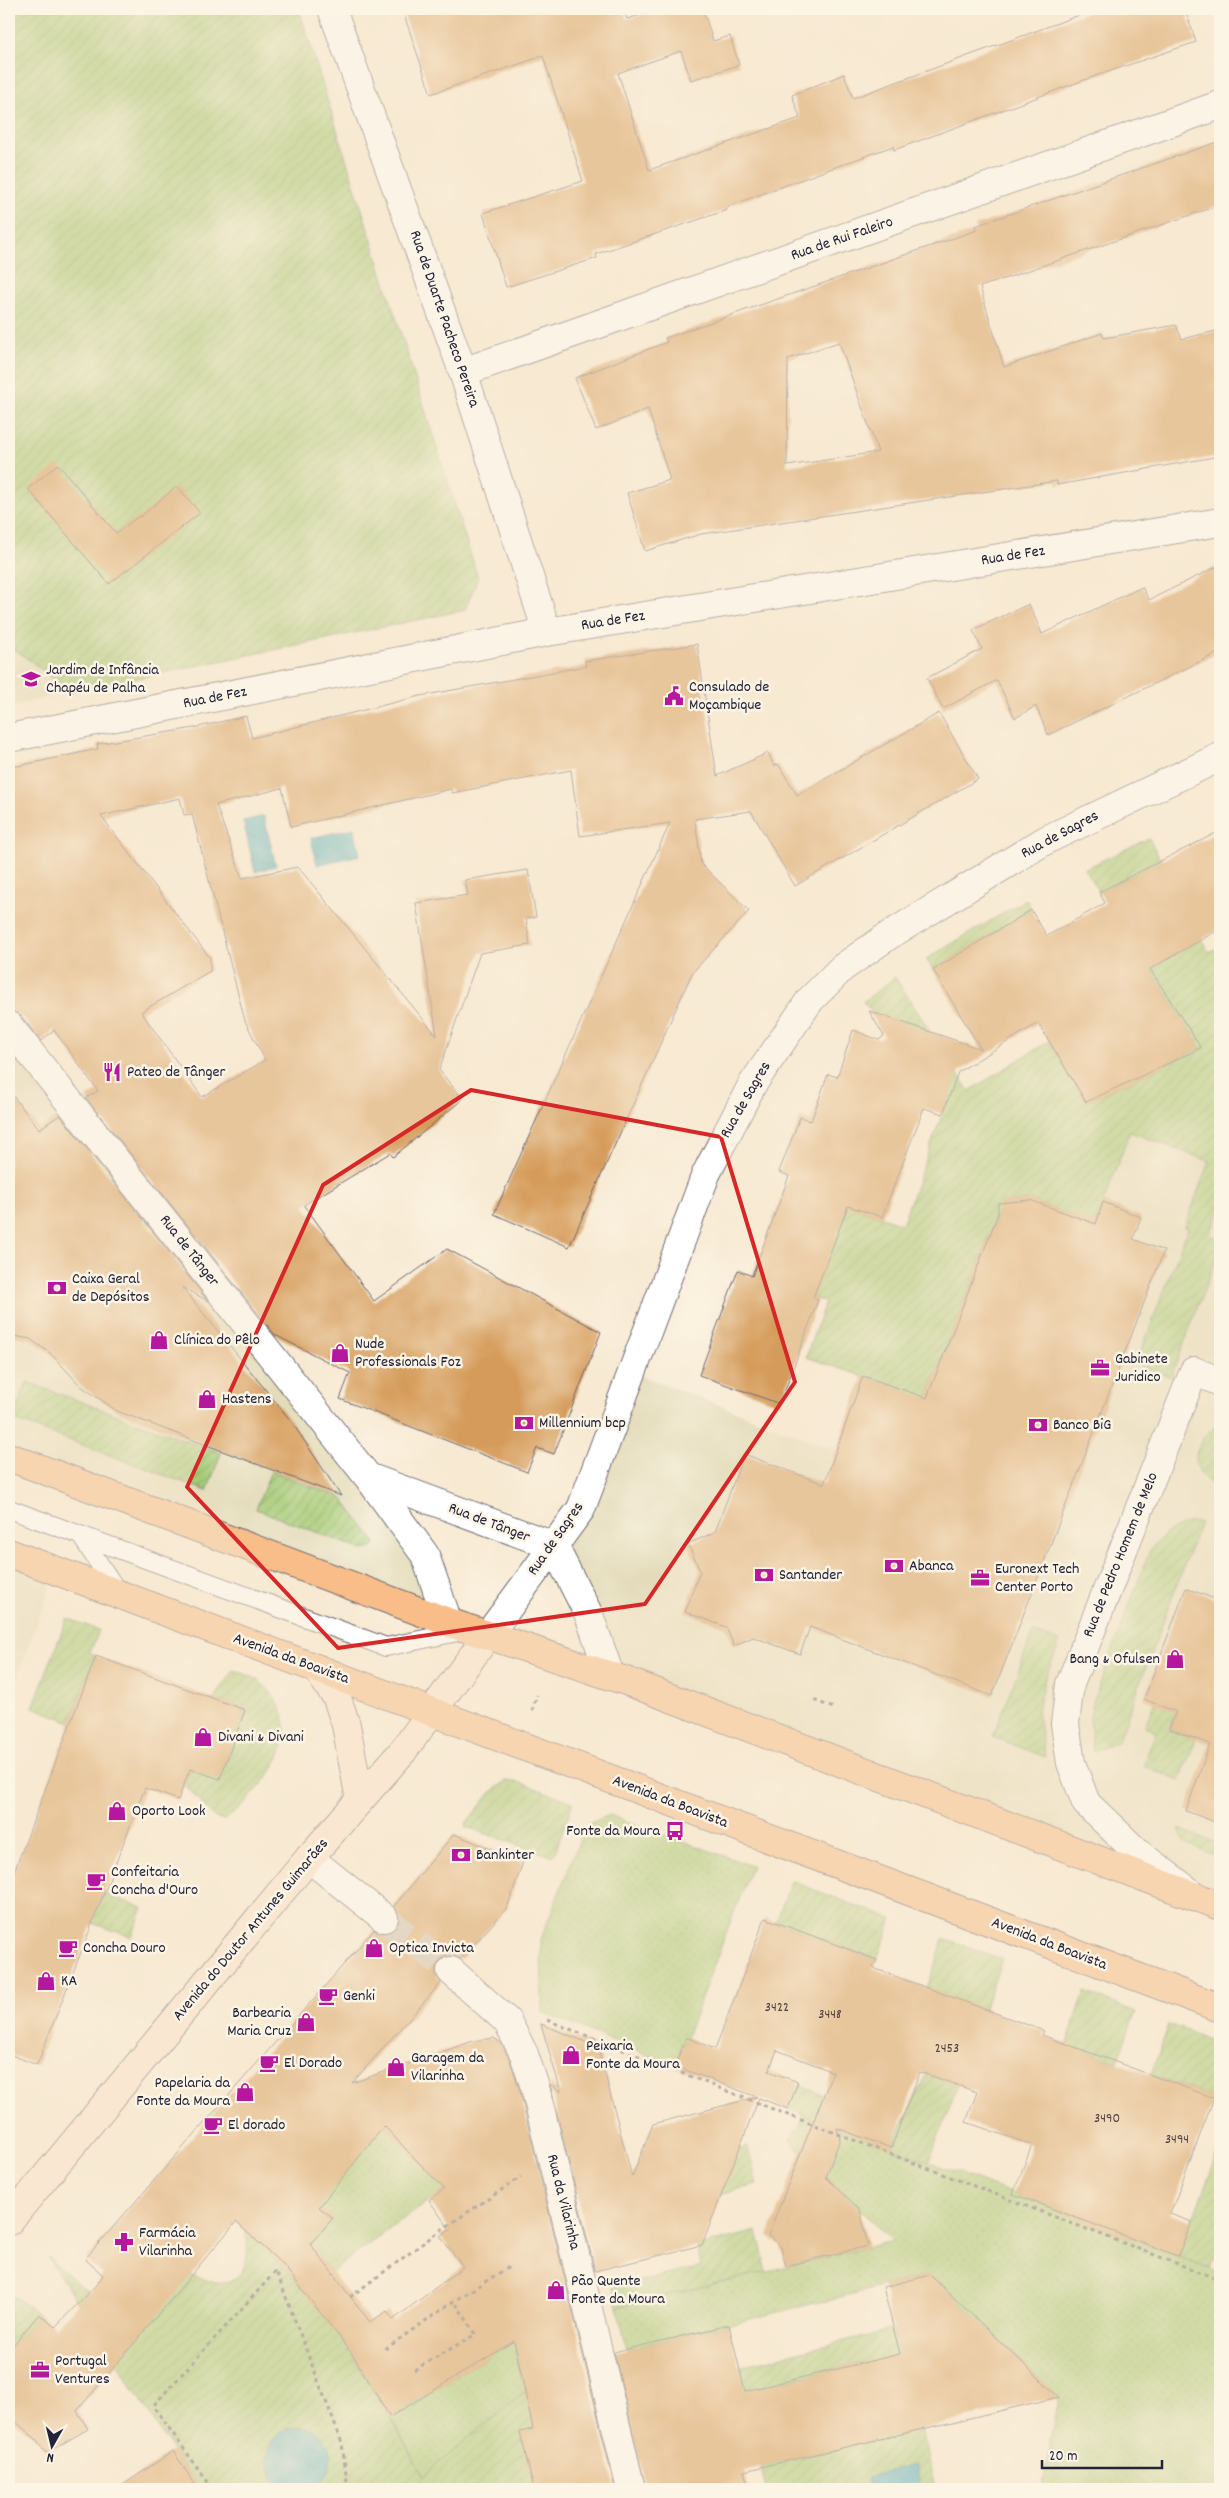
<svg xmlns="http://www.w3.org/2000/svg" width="1229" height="2498" font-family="Dekko,sans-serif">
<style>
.built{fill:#e3dbba}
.grass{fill:url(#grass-dots);stroke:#637658}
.garden{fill:url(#garden-furrows);stroke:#637658}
.water{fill:url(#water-ripples);stroke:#31667e}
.building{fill:#d59b5a;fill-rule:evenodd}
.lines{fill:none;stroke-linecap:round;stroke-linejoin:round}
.tertiary-tunnel{stroke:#ccc1b4;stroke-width:28;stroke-dasharray:28 14;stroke-linecap:butt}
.service-casing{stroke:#6d6870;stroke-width:20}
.minor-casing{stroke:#6d6870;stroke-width:30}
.tertiary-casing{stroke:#6d6870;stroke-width:30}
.secondary-casing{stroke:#6d6870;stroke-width:30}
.primary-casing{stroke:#6d6870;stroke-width:30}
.path{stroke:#6d6870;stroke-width:3;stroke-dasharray:4 4;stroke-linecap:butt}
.service{stroke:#fff;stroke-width:18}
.minor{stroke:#fff;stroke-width:28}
.tertiary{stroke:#fff;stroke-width:28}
.secondary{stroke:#fce5d0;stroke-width:28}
.primary{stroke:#f8bd89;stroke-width:28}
.marked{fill:none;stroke:#d62828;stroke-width:4;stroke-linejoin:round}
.labels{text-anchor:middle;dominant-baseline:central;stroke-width:5;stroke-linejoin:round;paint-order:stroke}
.number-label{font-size:14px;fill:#4f4043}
.street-label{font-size:16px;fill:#22223b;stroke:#fcf5e5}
.poi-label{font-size:16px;fill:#22223b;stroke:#fcf5e5;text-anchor:start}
</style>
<defs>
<pattern id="grass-dots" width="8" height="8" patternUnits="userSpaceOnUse" patternTransform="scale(1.25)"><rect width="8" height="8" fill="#a4ca75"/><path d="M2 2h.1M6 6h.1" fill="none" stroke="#8dad66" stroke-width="1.8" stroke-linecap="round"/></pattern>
<pattern id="garden-furrows" width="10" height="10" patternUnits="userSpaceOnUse" patternTransform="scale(1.25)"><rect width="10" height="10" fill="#a4ca75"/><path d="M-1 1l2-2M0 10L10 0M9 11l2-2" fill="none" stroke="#8dad66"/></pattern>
<pattern id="water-ripples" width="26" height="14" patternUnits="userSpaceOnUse" patternTransform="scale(1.25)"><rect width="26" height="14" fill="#40aac0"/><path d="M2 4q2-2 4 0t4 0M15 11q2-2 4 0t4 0" fill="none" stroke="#358a9d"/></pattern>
</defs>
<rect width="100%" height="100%" fill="#fcf5e5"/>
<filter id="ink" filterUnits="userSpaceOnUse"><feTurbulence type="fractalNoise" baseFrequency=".02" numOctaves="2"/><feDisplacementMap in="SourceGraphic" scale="10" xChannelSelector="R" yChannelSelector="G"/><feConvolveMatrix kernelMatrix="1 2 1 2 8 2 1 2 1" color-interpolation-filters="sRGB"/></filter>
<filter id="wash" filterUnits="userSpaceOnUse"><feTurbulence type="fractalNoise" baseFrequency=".0096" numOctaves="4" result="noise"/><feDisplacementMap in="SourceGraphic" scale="20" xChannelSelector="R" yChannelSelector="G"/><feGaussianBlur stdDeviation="1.12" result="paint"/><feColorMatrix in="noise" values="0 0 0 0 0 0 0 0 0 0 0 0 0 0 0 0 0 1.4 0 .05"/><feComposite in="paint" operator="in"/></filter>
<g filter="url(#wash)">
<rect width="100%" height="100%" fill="#f7e9d2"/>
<path class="built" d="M9 645 35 665 72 692 9 707Z
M1220 1039V1906L610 1675 554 1546 632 1372 837 1450 1002 1142Z
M20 1056 368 1477 448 1622 9 1457V1065Z
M9 1553 56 1571 9 1698Z"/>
<path class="grass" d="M610 1815 752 1866 675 2066 542 2012 541 1939 583 1831 590 1823Z
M424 2076 467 2173 304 2291 288 2270 332 2218 318 2207Z
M802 2114 1220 2272V2489H1042L1059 2397 930 2275 627 2349 617 2307 893 2241 789 2140 800 2127Z
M514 2341 522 2380 545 2375 423 2476 390 2417Z"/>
<path class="garden" d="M9 9H299L478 578 465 610 72 692 9 645Z
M1149 838 1161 861 1099 892 1084 869Z
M1027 899 1031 910 933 970 926 959Z
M1201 939 1209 952 1220 947V1209L1210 1235 1220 1239V1248L1171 1377 1136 1364 1188 1228 1185 1227 1209 1161 1130 1132 1095 1224 1030 1200 1002 1203 907 1451 906 1391 806 1357 825 1302 813 1298 814 1185 850 1206 902 1224 954 1082 872 1012 863 1002 895 977 969 1091 1049 1041 1086 1102 1201 1048 1150 968Z
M27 1382 221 1453 207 1491 12 1419Z
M1220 1424V1469L1214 1485C1185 1469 1194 1438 1220 1424Z
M271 1471 342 1498 373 1539 375 1543 372 1548 363 1550 256 1509Z
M1190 1522 1200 1523 1118 1742 1093 1751 1090 1719 1092 1705 1150 1550C1162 1535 1172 1528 1190 1522Z
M67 1618 99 1630 90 1653 96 1656 70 1722 33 1707Z
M1033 1632 1060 1642 1044 1681 1037 1710 1045 1757 993 1737Z
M234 1670C242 1673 252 1676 259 1681 316 1728 268 1786 225 1820L215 1818 184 1784 189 1769 220 1779 245 1710 214 1699Z
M1154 1703 1176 1711 1169 1729 1196 1739 1180 1780 1143 1766 1156 1732 1145 1726Z
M506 1781 522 1783 573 1802 555 1853 551 1856 466 1827 467 1822 490 1793Z
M1179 1829 1220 1844V1857L1185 1844Z
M791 1881 892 1919 877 1960 776 1922Z
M103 1893 143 1908 132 1937 92 1923Z
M944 1938 1002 1959 984 2010 927 1988Z
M1085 1992 1136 2012 1117 2062 1086 2051 1049 2156 1030 2149Z
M1169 2024 1220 2044V2080L1214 2098 1151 2074Z
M768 2073 824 2095 815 2119 759 2098Z
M926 2074 958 2085 929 2162 891 2148Z
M748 2147 757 2184 716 2195 707 2157Z
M1220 2147V2260L1213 2257 1209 2268 1178 2256Z
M245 2230C323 2297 374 2388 423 2476L545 2375 574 2489H198L116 2363 191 2274C232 2295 255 2274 245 2230Z
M757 2231 767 2271 617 2307 613 2287 701 2267 697 2246Z
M47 2257 88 2292 78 2303Z
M15 2296 39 2314 9 2350V2304Z
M893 2329 903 2371 860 2363 772 2384 775 2401 722 2398 716 2372Z
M921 2429 935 2489H766L761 2467Z"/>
<path class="water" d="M264 816 276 866 255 872 243 821Z
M354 828 360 855 317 865 311 838Z
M267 2459a32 32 0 1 1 64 0a32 32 0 1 1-64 0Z
M915 2465 921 2487 911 2489H870L867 2477Z"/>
<g id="blocks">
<path class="building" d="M402 9H623L627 19 660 9H703L713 41 730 36 739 65 691 80 681 51 618 73 649 170 800 118 792 95 844 74 853 98 1096 9H1185L1196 42 1084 80 894 150 893 146 726 207 727 210 596 254 597 258 506 287 483 213 583 181 543 56 431 94Z
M1220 141V205L980 287 1004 367 1102 333 1104 338 1176 325 1182 339 1220 330V456L1057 485V481L701 534 645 551 627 493 670 480 648 409 596 430 575 378 667 342 665 338 977 230 975 226ZM839 342 878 452 787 466 788 359Z
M58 464 116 533 139 516 140 517 177 486 200 513 109 584 28 489Z
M1220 565V652L1048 735 1036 706 1015 718 997 680 943 709 927 678 982 649 973 630 1029 604 1042 634 1142 587 1149 600Z
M697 644 717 776 768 753 774 766 778 764 797 795 939 713 978 779 795 886 751 811 695 819 701 864 749 911 692 973 569 1247 494 1214 670 823 580 836 571 770 452 793 451 789 291 827 282 788 216 805 242 878 298 867 437 1036 416 903 468 895 465 880 528 870 536 917 526 918 530 945 480 953 439 1070 463 1099 393 1157 390 1153 304 1205 374 1301 447 1249 601 1332 554 1454 537 1448 527 1472 340 1399 350 1373 275 1335 86 1098 98 1091 54 1030 41 1041 21 1016 9 1011V768L98 749 97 744 194 728 246 716 252 738 420 696 586 666 585 661ZM180 798 184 815 192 814 245 1021 265 1060 202 1097 141 1012 210 971V958L101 816Z
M1220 831V929L1150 969 1201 1048 1086 1102 1038 1023 958 1072 943 1114 924 1108 882 1217 848 1206 813 1298 818 1300 780 1404 699 1375 738 1270 752 1276 789 1176 779 1172 800 1117 811 1121 828 1074 837 1077 853 1030 879 1040 884 1036 869 1011 981 1049 933 970 1031 910 1047 936 1105 903 1099 892Z
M9 1091 39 1129 60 1115 208 1301 182 1287 291 1421 341 1496 117 1411 81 1386 50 1353 30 1339 9 1335Z
M1030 1200 1096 1224 1103 1202 1141 1217 1133 1239 1164 1251 992 1696 810 1627 800 1654 753 1637 734 1646 726 1627 685 1612 700 1571 688 1544 715 1532 744 1454 824 1484 863 1376 927 1398 998 1214V1203Z
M1186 1588 1220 1601V1824L1186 1811 1210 1744 1169 1729 1176 1712 1144 1699Z
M96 1656 245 1710 220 1779 190 1769 178 1800 145 1788 37 2065 9 2054V1885Z
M454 1834 523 1862 507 1908 461 1959 454 1956H446L440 1960 436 1968V1976L441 1983 352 2083 473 2041 494 2038 502 2044 510 2060 520 2091 615 2489H534L520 2432 533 2429 514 2341 390 2417 351 2352 284 2266 236 2222 77 2411 88 2429 46 2453 37 2440 9 2416V2350L39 2314 55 2327 97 2284 103 2275 85 2259 374 1930 382 1933H389L396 1928 399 1920V1913L394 1906ZM384 2126 444 2189 429 2200 450 2230 440 2236 463 2267 393 2320 387 2311 370 2322 310 2244 333 2218 319 2207Z
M765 1918 877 1960 873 1968 1044 2031 1042 2035 1214 2098 1170 2214 1192 2222 1178 2256 1013 2194 1032 2145 966 2122 977 2092 920 2072 891 2148 837 2128 840 2139 826 2177 860 2210 868 2246 786 2266 781 2247 768 2235 833 2072 777 2050 769 2071 798 2082 788 2109 759 2098 702 2245 595 2271 550 2084 561 2092 541 2024 598 2047 632 2177 653 2124 757 2097 675 2066 686 2037 715 2049Z
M930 2275 1059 2397 744 2471 749 2489H646L614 2352 729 2325 745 2391 900 2354 883 2287Z
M173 2451 198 2489H117Z"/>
</g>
</g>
<g filter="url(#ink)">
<use href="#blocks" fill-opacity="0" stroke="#6d6870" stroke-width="1"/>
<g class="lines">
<path class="tertiary-tunnel" d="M384 1918 451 1971"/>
<g class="service-casing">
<path id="service" d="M9 1509 386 1647 467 1630
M81 1536 119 1594"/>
</g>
<g class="minor-casing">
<path id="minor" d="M332 9 463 372 547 632
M463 372 1220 105
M9 738 547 632 1220 522
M9 1026 368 1477 425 1555 448 1622
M368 1477 554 1546
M1187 1890 1138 1853 1086 1803 1071 1763 1065 1724 1070 1684 1194 1371 1220 1382"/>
</g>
<g class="tertiary-casing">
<path id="tertiary" d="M554 1546 589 1615 610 1675
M488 1635 581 1509 706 1174 752 1085 810 1000 842 968 888 936 1046 840 1220 757
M309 1858 384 1918
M451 1971 507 2021 524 2054 535 2087 631 2489"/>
</g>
<g class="secondary-casing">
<path id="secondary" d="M316 1668 337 1698 346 1725 360 1800
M9 2221 309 1858 403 1751 488 1635"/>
</g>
<g class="primary-casing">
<path id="primary" d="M9 1457 448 1622 626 1681 1220 1906
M9 1553 1220 2008"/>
</g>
<path class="path" d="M814 1700 836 1709
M532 1711 537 1695
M547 2020 783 2113 1220 2280
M350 2297 438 2232 521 2177
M385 2349 454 2301 509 2267
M414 2370 476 2334 454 2301
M213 2489 153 2406 276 2271 342 2443 348 2489"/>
<use href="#service" class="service"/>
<use href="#minor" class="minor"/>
<use href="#tertiary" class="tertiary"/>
<use href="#secondary" class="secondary"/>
<use href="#primary" class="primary"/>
</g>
</g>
<path d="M0 0H1229V2498H0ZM471 1090 721 1137 795 1382 645 1604 338 1648 187 1487 323 1185Z" fill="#f7e9d2" fill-opacity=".55" fill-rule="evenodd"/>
<path class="marked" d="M471 1090 721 1137 795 1382 645 1604 338 1648 187 1487 323 1185Z"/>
<defs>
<g id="school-bare" transform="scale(1.5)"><path d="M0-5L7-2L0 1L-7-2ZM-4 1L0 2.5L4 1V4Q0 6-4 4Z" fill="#b5179e" stroke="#fcf5e5" stroke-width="2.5" paint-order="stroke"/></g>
<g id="civic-bare" transform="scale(1.5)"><path d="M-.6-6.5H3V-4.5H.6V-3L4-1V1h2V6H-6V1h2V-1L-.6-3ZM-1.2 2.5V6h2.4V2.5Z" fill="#b5179e" stroke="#fcf5e5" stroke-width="2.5" paint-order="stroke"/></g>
<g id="restaurant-bare" transform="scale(1.5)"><path d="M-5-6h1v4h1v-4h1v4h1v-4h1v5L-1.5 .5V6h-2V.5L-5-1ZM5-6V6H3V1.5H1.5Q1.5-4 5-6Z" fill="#b5179e" stroke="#fcf5e5" stroke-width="2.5" paint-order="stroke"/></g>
<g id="bank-bare" transform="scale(1.5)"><path d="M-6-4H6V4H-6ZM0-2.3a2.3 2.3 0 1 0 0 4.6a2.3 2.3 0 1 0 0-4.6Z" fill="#b5179e" stroke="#fcf5e5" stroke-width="2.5" paint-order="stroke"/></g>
<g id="shop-bare" transform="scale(1.5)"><path d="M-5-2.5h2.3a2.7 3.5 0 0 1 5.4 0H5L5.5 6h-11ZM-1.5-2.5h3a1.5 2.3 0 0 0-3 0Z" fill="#b5179e" stroke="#fcf5e5" stroke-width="2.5" paint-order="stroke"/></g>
<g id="office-bare" transform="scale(1.5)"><path d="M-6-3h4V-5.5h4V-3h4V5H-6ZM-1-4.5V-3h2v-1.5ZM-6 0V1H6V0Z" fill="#b5179e" stroke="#fcf5e5" stroke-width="2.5" paint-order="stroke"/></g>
<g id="bus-bare" transform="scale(1.5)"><path d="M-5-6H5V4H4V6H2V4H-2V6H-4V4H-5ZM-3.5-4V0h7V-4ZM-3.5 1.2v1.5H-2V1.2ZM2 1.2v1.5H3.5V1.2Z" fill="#b5179e" stroke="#fcf5e5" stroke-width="2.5" paint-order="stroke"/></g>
<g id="cafe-bare" transform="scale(1.5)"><path d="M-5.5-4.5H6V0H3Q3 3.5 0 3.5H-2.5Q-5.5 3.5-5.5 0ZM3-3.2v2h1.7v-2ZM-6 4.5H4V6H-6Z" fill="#b5179e" stroke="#fcf5e5" stroke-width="2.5" paint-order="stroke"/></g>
<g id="pharmacy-bare" transform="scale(1.5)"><path d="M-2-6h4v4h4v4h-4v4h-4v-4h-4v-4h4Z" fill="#b5179e" stroke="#fcf5e5" stroke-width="2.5" paint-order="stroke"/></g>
</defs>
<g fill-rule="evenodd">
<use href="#school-bare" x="31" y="679"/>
<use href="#civic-bare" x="674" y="696"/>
<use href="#restaurant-bare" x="112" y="1072"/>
<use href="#bank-bare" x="57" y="1288"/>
<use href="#shop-bare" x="159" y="1340"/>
<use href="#shop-bare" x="340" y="1353"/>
<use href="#office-bare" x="1100" y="1368"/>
<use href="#shop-bare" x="207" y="1399"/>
<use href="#bank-bare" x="524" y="1423"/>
<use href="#bank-bare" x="1038" y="1425"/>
<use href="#bank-bare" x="894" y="1566"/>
<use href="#bank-bare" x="764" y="1575"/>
<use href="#office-bare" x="980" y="1578"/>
<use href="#shop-bare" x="1175" y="1659"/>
<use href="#shop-bare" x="203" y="1737"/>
<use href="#shop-bare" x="117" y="1811"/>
<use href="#bus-bare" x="675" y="1831"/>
<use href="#bank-bare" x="461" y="1855"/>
<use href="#cafe-bare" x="96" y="1881"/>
<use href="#cafe-bare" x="68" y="1948"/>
<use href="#shop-bare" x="374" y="1948"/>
<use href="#shop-bare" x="46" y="1981"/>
<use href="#cafe-bare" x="328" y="1996"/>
<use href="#shop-bare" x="306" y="2022"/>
<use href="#shop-bare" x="571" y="2055"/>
<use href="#cafe-bare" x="269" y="2063"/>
<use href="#shop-bare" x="396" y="2067"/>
<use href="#shop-bare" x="245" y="2092"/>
<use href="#cafe-bare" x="213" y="2125"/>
<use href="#pharmacy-bare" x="124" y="2242"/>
<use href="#shop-bare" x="556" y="2290"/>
<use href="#office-bare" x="40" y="2370"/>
</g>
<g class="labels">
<g class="number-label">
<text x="777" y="2008">3422</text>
<text x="830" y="2015">3448</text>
<text x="947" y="2049">2453</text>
<text x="1107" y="2119">3490</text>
<text x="1177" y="2140">3494</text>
</g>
<g class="street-label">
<text transform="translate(842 239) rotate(-19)">Rua de Rui Faleiro</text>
<text transform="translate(444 319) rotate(71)">Rua de Duarte Pacheco Pereira</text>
<text transform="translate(1013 556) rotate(-9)">Rua de Fez</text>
<text transform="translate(613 621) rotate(-9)">Rua de Fez</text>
<text transform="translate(215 698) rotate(-11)">Rua de Fez</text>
<text transform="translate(1060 835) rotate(-28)">Rua de Sagres</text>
<text transform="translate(746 1100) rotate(-60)">Rua de Sagres</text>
<text transform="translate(189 1251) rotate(52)">Rua de Tânger</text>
<text transform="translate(489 1523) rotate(21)">Rua de Tânger</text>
<text transform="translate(556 1539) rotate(-55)">Rua de Sagres</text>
<text transform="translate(1121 1555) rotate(-68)">Rua de Pedro Homem de Melo</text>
<text transform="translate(291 1659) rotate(20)">Avenida da Boavista</text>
<text transform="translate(670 1802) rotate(21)">Avenida da Boavista</text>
<text transform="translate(251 1930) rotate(-50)">Avenida do Doutor Antunes Guimarães</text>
<text transform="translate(1049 1944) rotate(21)">Avenida da Boavista</text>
<text transform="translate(563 2202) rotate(76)">Rua da Vilarinha</text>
</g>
<g class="poi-label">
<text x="46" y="670">Jardim de Infância<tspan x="46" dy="18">Chapéu de Palha</tspan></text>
<text x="689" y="687">Consulado de<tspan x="689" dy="18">Moçambique</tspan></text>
<text x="127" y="1072">Pateo de Tânger</text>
<text x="72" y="1279">Caixa Geral<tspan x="72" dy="18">de Depósitos</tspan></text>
<text x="174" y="1340">Clínica do Pêlo</text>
<text x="355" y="1344">Nude<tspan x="355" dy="18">Professionals Foz</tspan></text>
<text x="1115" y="1359">Gabinete<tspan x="1115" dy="18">Juridico</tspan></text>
<text x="222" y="1399">Hastens</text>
<text x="539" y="1423">Millennium bcp</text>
<text x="1053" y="1425">Banco BiG</text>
<text x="909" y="1566">Abanca</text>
<text x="995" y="1569">Euronext Tech<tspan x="995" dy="18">Center Porto</tspan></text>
<text x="779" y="1575">Santander</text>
<text x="1160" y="1659" text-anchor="end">Bang &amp; Ofulsen</text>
<text x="218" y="1737">Divani &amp; Divani</text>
<text x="132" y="1811">Oporto Look</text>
<text x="660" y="1831" text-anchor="end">Fonte da Moura</text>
<text x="476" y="1855">Bankinter</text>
<text x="111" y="1872">Confeitaria<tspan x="111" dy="18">Concha d'Ouro</tspan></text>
<text x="83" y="1948">Concha Douro</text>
<text x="389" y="1948">Optica Invicta</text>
<text x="61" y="1981">KA</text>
<text x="343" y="1996">Genki</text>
<text x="291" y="2013" text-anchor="end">Barbearia<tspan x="291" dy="18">Maria Cruz</tspan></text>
<text x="586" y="2046">Peixaria<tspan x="586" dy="18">Fonte da Moura</tspan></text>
<text x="411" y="2058">Garagem da<tspan x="411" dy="18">Vilarinha</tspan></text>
<text x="284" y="2063">El Dorado</text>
<text x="230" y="2083" text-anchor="end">Papelaria da<tspan x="230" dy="18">Fonte da Moura</tspan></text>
<text x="228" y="2125">El dorado</text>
<text x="139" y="2233">Farmácia<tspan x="139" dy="18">Vilarinha</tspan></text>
<text x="571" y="2281">Pão Quente<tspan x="571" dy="18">Fonte da Moura</tspan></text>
<text x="55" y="2361">Portugal<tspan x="55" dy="18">Ventures</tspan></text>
</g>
</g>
<rect width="1229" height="2498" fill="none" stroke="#fcf5e5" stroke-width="30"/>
<g transform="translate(52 2446) rotate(188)" stroke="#fcf5e5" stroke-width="4" paint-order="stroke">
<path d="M0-4L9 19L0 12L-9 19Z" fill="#22223b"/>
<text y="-8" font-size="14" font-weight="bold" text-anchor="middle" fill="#22223b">N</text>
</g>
<path d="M1042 2460v8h120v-8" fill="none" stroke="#22223b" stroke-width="2.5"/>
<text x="1049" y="2460" font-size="15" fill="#22223b" stroke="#fcf5e5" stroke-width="4" paint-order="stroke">20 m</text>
</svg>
